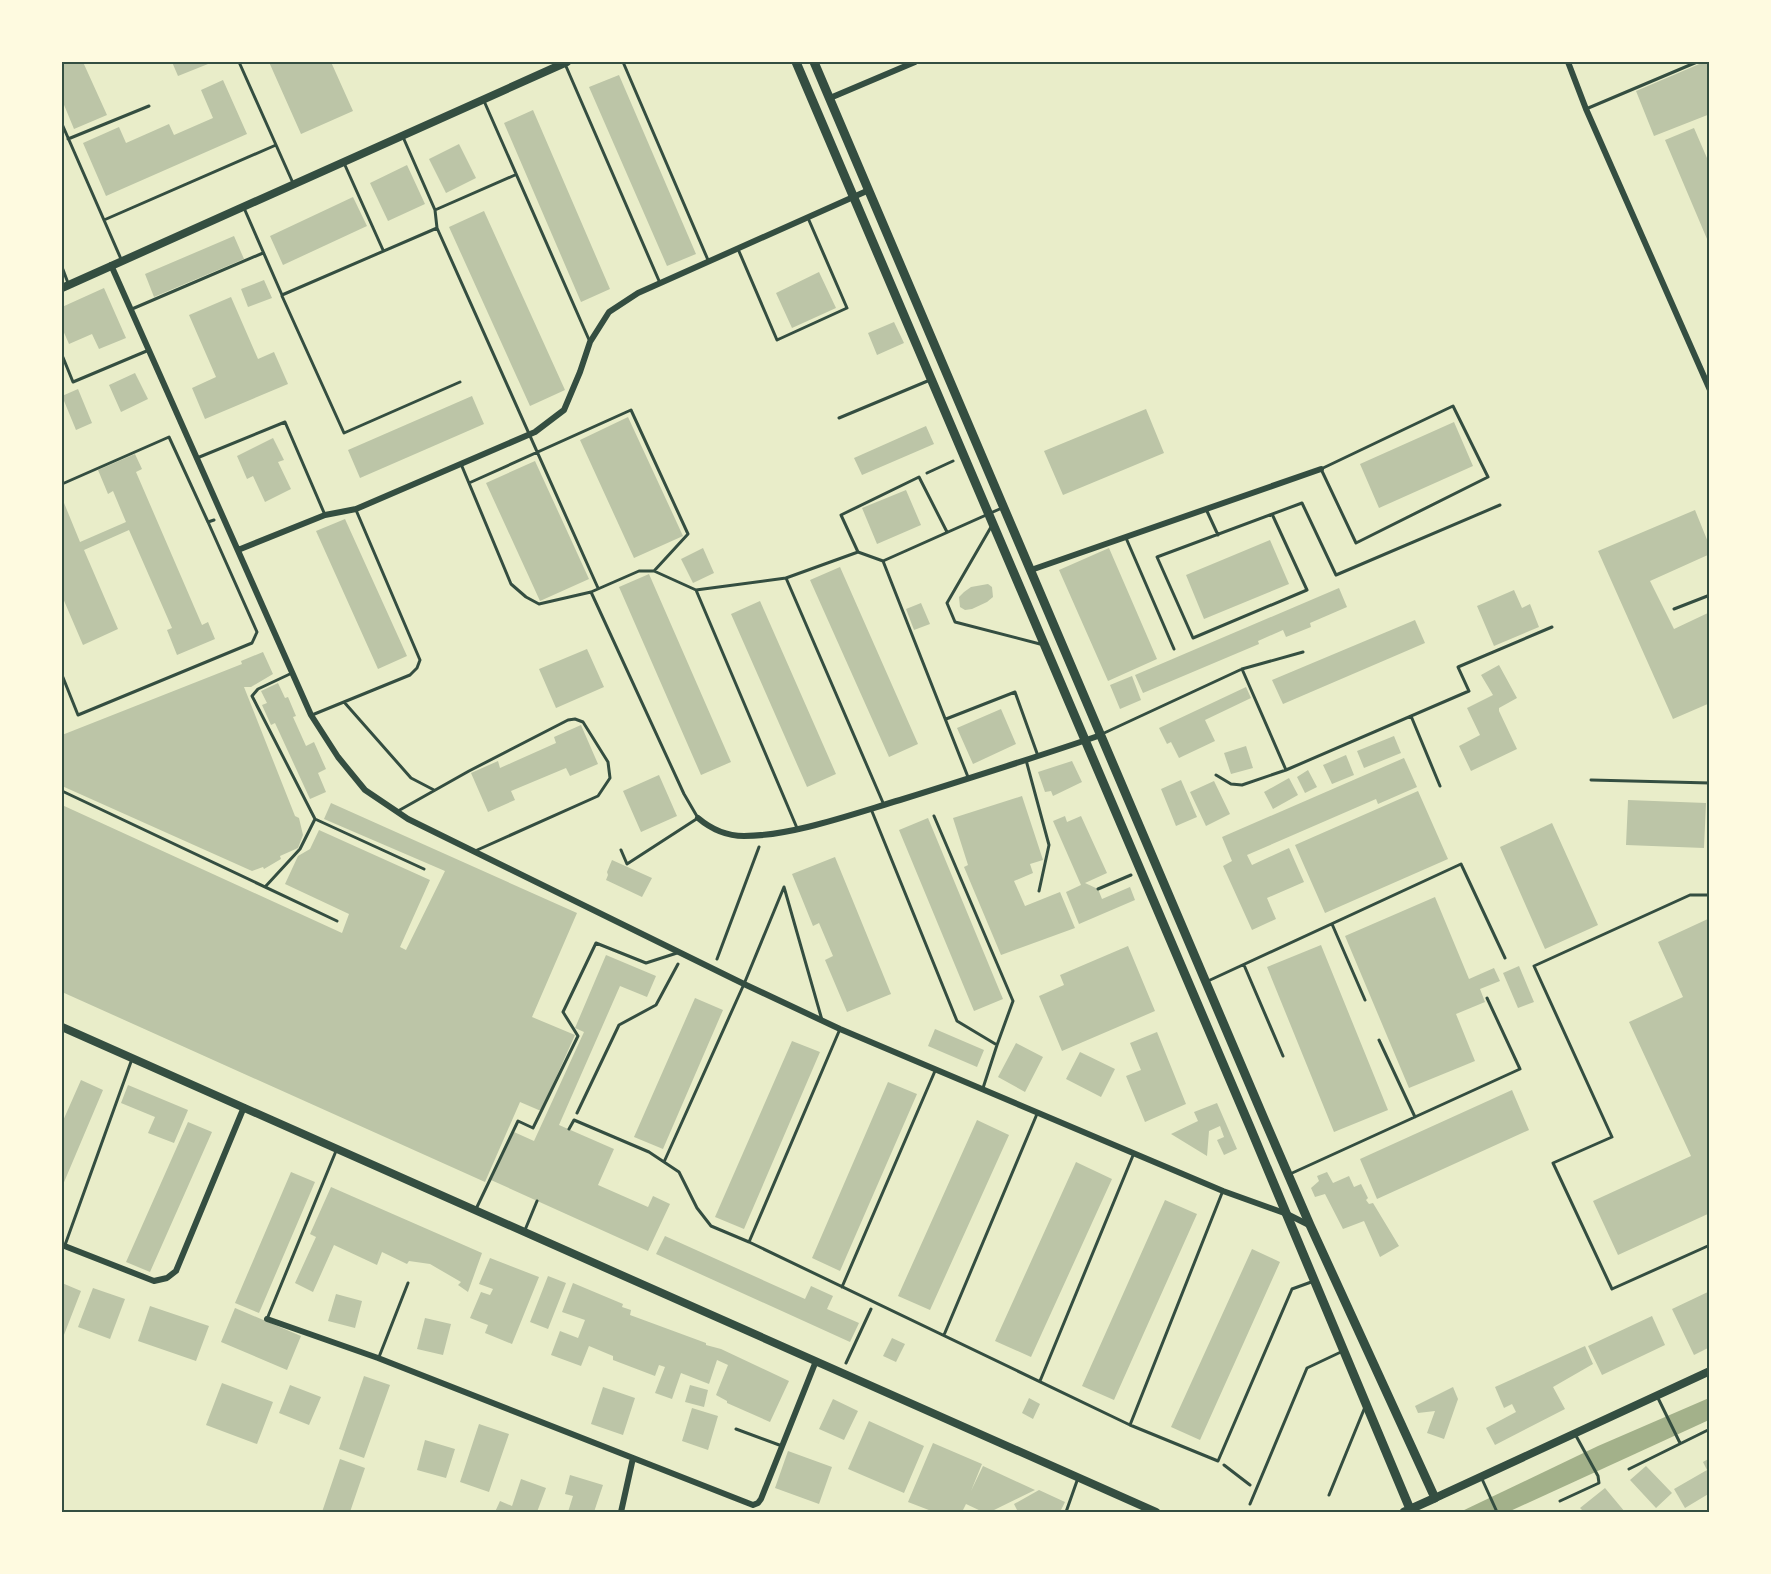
<svg xmlns="http://www.w3.org/2000/svg" width="1771" height="1574" font-family="Figtree,sans-serif">
<style>
.water{fill:#a3b18a}
.building{fill:#bcc5a7}
.lines{fill:none;stroke-linecap:round;stroke-linejoin:round}
.path{stroke:#344e41;stroke-width:3}
.service{stroke:#344e41;stroke-width:3}
.minor{stroke:#344e41;stroke-width:6}
.tertiary{stroke:#344e41;stroke-width:8}
.secondary{stroke:#344e41;stroke-width:9}
.neatline{fill:none;stroke:#344e41;stroke-width:2}
</style>
<rect width="100%" height="100%" fill="#e9edc9"/>
<path class="water" d="M1709 1398V1420L1508 1512H1460L1598 1446Z"/>
<path class="building" d="M62 62H83L107 115 74 129 62 100Z
M172 62H207L208 64 178 76Z
M269 62H331L353 111 301 134Z
M1704 62H1710V114L1654 136 1636 91Z
M619 75 696 254 667 266 589 87Z
M223 80 247 134 106 196 83 143 119 127 126 143 169 124 174 135 213 118 201 90Z
M533 110 610 289 581 302 504 123Z
M1694 128 1710 165V246L1665 140Z
M459 144 476 178 446 193 429 159Z
M407 165 425 204 388 221 370 183Z
M353 197 367 226 283 265 270 236Z
M484 211 565 390 530 406 449 227Z
M234 236 244 259 154 297 145 274Z
M819 272 836 308 792 328 776 293Z
M264 280 272 298 248 307 241 289Z
M104 288 126 338 99 349 92 334 69 344 62 328V307Z
M231 297 258 359 274 352 288 384 205 419 192 388 216 377 189 315Z
M894 322 904 343 877 355 868 333Z
M135 373 148 399 121 412 109 385Z
M78 389 92 423 76 430 62 396Z
M472 396 484 424 360 478 348 450Z
M1146 409 1164 453 1063 495 1044 451Z
M628 417 683 536 634 558 580 440Z
M1454 422 1473 466 1379 508 1360 464Z
M926 426 934 444 862 475 854 458Z
M273 438 284 460 278 462 291 489 265 502 253 476 247 479 237 456Z
M135 454 142 469 136 472 202 625 208 622 215 639 177 655 167 630 172 628 129 530 84 550 118 629 83 645 62 596V498L80 542 126 522 113 491 108 494 98 470Z
M535 461 589 579 540 601 486 483Z
M906 490 921 525 877 544 862 508Z
M1695 510 1710 547V554L1650 581 1674 629 1710 612V703L1673 719 1598 551Z
M345 519 407 656 378 669 316 531Z
M1270 540 1289 584 1204 619 1186 575Z
M703 548 714 573 693 583 681 559Z
M1109 548 1157 659 1108 681 1059 570Z
M840 567 918 744 889 757 810 580Z
M649 574 731 762 701 775 619 587Z
M988 584 992 587 993 597 987 602 972 609 965 610 960 607 959 597 964 592 971 587Z
M1339 588 1347 607 1310 623 1311 627 1286 637 1283 630 1258 641 1259 644 1143 693 1135 675Z
M1514 590 1522 608 1530 604 1539 627 1494 646 1477 606Z
M760 601 836 774 807 787 731 614Z
M921 603 930 624 914 630 906 609Z
M1415 620 1425 643 1283 704 1272 680Z
M587 649 604 687 556 708 539 669Z
M263 652 273 674 251 687H244L295 816 299 818 303 835 298 848 280 856 281 859 264 869 263 867 252 871 62 786V735L242 664 241 661Z
M1499 665 1517 698 1499 708V711L1517 749 1471 771 1459 746 1480 735 1467 708 1493 695 1481 675Z
M1132 676 1141 700 1120 709 1110 685Z
M278 683 285 698 288 697 296 716 293 717 306 746 314 742 326 769 318 773 326 792 310 799 275 723 271 725 262 705 267 703 261 691Z
M1246 687 1251 698 1205 720 1215 741 1179 758 1171 742 1167 744 1159 728Z
M1001 709 1016 744 973 764 957 728Z
M581 725 598 764 570 776 566 768 511 791 515 800 488 812 471 773 498 761 500 768 556 743 554 737Z
M1394 736 1401 753 1364 768 1357 751Z
M1246 746 1253 768 1231 774 1224 753Z
M1346 755 1354 775 1332 784 1323 765Z
M1404 758 1417 787 1378 804 1376 799 1247 855 1252 865 1289 848 1304 882 1267 898 1276 919 1252 930 1223 866 1232 861 1222 837Z
M1072 761 1082 782 1053 796 1051 791 1045 792 1038 772Z
M1308 770 1317 787 1305 793 1297 777Z
M659 775 677 816 641 832 623 791Z
M1289 778 1298 795 1273 809 1264 792Z
M1181 780 1197 817 1176 826 1161 789Z
M1214 781 1230 814 1206 826 1190 792Z
M1418 791 1448 859 1325 913 1295 845Z
M1022 796 1043 860 1030 864 1033 873 1014 881 1025 906 1060 892 1075 928 1001 955 964 867 968 865 953 818Z
M1628 800 1706 803 1704 848 1626 845Z
M331 803 577 913 532 1017 575 1035 541 1111 520 1102 485 1182 62 992V805L342 933 349 914 285 884 298 856 310 849 319 830 430 880 400 947 406 950 445 871 324 819Z
M1065 816 1067 822 1081 816 1107 873 1085 883 1098 889 1102 899 1130 887 1135 900 1079 924 1066 892 1081 885 1053 821Z
M928 818 1003 999 974 1011 899 830Z
M1552 823 1598 925 1545 949 1500 847Z
M835 857 891 994 847 1012 825 960 833 956 819 923 813 926 792 874Z
M612 860 652 878 642 897 606 880 608 875 607 872Z
M1435 897 1469 979 1494 968 1500 981 1480 989 1485 1002 1456 1014 1475 1061 1409 1088 1345 936Z
M1710 918V1213L1618 1255 1593 1201 1691 1156 1629 1022 1683 997 1658 942Z
M1321 945 1388 1110 1334 1132 1267 967Z
M1128 946 1155 1011 1062 1051 1039 996 1064 985 1060 975Z
M606 955 656 976 647 997 620 986 559 1125 614 1149 598 1185 648 1207 653 1196 670 1204 648 1251 491 1180 514 1132 534 1141 584 1032 575 1028Z
M1519 966 1534 1002 1518 1008 1503 973Z
M695 998 723 1010 663 1149 634 1137Z
M935 1029 984 1050 977 1067 928 1046Z
M1157 1032 1186 1104 1145 1122 1126 1076 1141 1070 1130 1043Z
M792 1041 820 1052 744 1229 715 1217Z
M1016 1043 1043 1057 1025 1092 998 1077Z
M1080 1052 1115 1069 1101 1097 1066 1079Z
M81 1080 103 1090 62 1187V1123Z
M888 1082 917 1094 840 1271 812 1258Z
M128 1085 188 1110 174 1143 148 1133 155 1117 121 1103Z
M1512 1090 1529 1130 1377 1199 1360 1159Z
M1217 1103 1237 1149 1224 1155 1217 1140 1224 1137 1220 1126 1209 1131 1207 1156 1171 1134 1198 1121 1194 1112Z
M977 1120 1009 1135 930 1310 898 1296Z
M188 1122 212 1132 150 1272 126 1262Z
M1076 1162 1112 1179 1031 1357 995 1341Z
M291 1172 315 1182 259 1313 235 1303Z
M1327 1172 1333 1183 1349 1176 1354 1187 1361 1184 1368 1198 1366 1200 1369 1204 1373 1203 1399 1246 1380 1257 1364 1221 1343 1229 1325 1194 1315 1197 1311 1188 1319 1181 1317 1176Z
M331 1187 482 1253 468 1292 458 1285 461 1282 430 1264 409 1261 407 1264 382 1252 377 1265 334 1245 313 1292 295 1283 316 1237 310 1234Z
M1165 1200 1197 1214 1114 1400 1082 1386Z
M665 1236 805 1299 811 1286 833 1296 827 1309 859 1323 850 1342 656 1254Z
M1252 1249 1280 1262 1200 1440 1171 1427Z
M490 1258 539 1277 512 1344 485 1333 488 1325 470 1318 481 1292 490 1295 493 1289 479 1284Z
M548 1276 566 1283 548 1329 530 1322Z
M62 1283 81 1291 62 1340Z
M573 1283 623 1304 622 1307 631 1310 630 1315 706 1343V1345L721 1349 789 1381 770 1422 727 1403V1401L716 1395 728 1365 717 1360 709 1384 681 1373 672 1399 655 1393 665 1367 659 1365 655 1376 613 1360V1356L589 1346 581 1366 551 1355 560 1331 578 1338 585 1320 562 1312Z
M93 1288 125 1299 110 1339 78 1327Z
M1710 1291V1347L1694 1355 1672 1309Z
M336 1294 362 1301 355 1328 328 1321Z
M150 1306 209 1326 196 1361 138 1341Z
M235 1308 301 1336 287 1370 221 1342Z
M1652 1316 1665 1345 1602 1375 1588 1346Z
M425 1318 451 1324 443 1355 417 1349Z
M892 1338 905 1344 896 1362 883 1356Z
M1585 1346 1593 1364 1553 1387 1565 1409 1495 1445 1486 1428 1516 1412 1512 1404 1504 1408 1495 1387Z
M364 1376 390 1385 364 1458 339 1449Z
M222 1383 273 1402 257 1444 206 1425Z
M290 1385 321 1397 309 1425 279 1413Z
M690 1385 708 1390 704 1407 685 1402Z
M603 1387 635 1398 623 1435 591 1424Z
M1453 1387 1458 1399 1444 1439 1427 1433 1435 1411 1418 1413 1415 1406Z
M1029 1398 1040 1404 1033 1419 1022 1413Z
M833 1399 858 1411 844 1440 819 1429Z
M692 1408 718 1416 708 1450 682 1441Z
M869 1421 924 1446 904 1493 848 1469Z
M479 1424 509 1434 489 1492 460 1482Z
M425 1440 455 1449 446 1478 417 1470Z
M933 1443 982 1464 971 1491 983 1466 1035 1490 990 1512H983L966 1504 962 1512H934L908 1502Z
M788 1451 832 1467 819 1504 775 1488Z
M1710 1458V1493L1685 1508 1674 1489 1707 1470 1703 1462Z
M340 1459 365 1468 350 1512H322Z
M1646 1466 1672 1493 1656 1508 1630 1480Z
M570 1475 603 1485 594 1512H568L573 1496 565 1494Z
M521 1479 546 1488 537 1512H495L500 1501 512 1506Z
M1605 1488 1625 1512H1584L1580 1508Z
M1039 1490 1065 1502 1060 1512H1018L1014 1504Z"/>
<g class="lines">
<path class="path" d="M927 473 953 461
M62 484 169 437 208 522 214 520
M62 675 78 715 252 643 257 632 208 522
M1098 889 1131 875
M717 959 759 847
M577 1113 619 1025 656 1005 678 964
M846 1363 871 1309
M1224 1465 1250 1485"/>
<path class="service" d="M239 62 293 183
M623 62 708 260
M565 64 660 283
M484 101 590 342
M1586 109 1697 62
M62 124 121 259
M403 137 435 210 515 175
M68 139 149 106
M344 163 383 250
M244 208 282 295 437 228 598 588
M435 210 437 228
M104 220 276 145
M738 249 777 340 847 308 808 218
M62 267 68 283
M282 296 344 433 460 382
M132 309 263 253
M62 355 73 382 149 350
M1453 406 1488 477 1356 543 1321 469Z
M839 418 930 380
M197 458 285 422 325 515
M461 464 511 584 526 597 539 604 591 592 639 571H654L696 590 786 578 858 552 883 561 1002 508
M469 483 631 410 688 534 654 571
M1206 509 1218 535
M1272 514 1307 590 1193 638 1157 557C1206 539 1254 521 1302 503L1336 575 1500 505
M991 527 947 603 955 622 1040 644
M1126 538 1174 649
M858 552 841 515 919 477 947 532
M883 561 968 777
M786 578 884 805
M696 590 797 828
M591 592 684 794 698 818 627 864 621 850
M1674 609 1710 595
M1242 669 1286 770 1469 691 1458 667 1552 627
M292 673 258 689 252 696 315 819 424 869
M344 702 411 778 434 790
M312 715 410 675 417 668 420 660 356 510
M1411 716 1440 786
M946 719 1015 692 1038 756
M1102 734 1242 669 1303 652
M1026 760 1049 845 1039 891
M1216 775 1231 784 1242 785 1286 770
M1591 780 1710 783
M62 791 337 921
M871 809 957 1021 997 1045 983 1088
M398 811 469 771 568 720 575 719 583 722 608 762 610 778 598 796 475 851
M934 816 1013 1001 997 1045
M265 887 300 849 315 819
M1710 895H1690L1534 966 1612 1137 1553 1163 1612 1289 1710 1245
M1332 924 1365 1000
M1244 965 1283 1056
M1208 981 1461 864 1505 958
M1379 1040 1415 1117
M569 1129 574 1120 649 1152 679 1172 697 1208 711 1226 749 1242 1130 1425 1218 1461 1292 1289 1314 1281
M664 1162 744 984 784 887 822 1020
M1290 1174 1520 1069 1487 998
M476 1209 518 1121 533 1128 578 1036 563 1012 596 943 646 963 677 953
M525 1230 537 1201
M749 1242 840 1029
M65 1245 132 1059
M842 1287 935 1071
M267 1319 336 1151
M944 1335 1037 1114
M379 1357 408 1283
M1040 1381 1134 1153
M1657 1396 1680 1443
M1130 1425 1222 1193
M736 1429 782 1446
M1629 1469 1710 1429
M1482 1479 1497 1512
M1329 1495 1365 1407
M1560 1501 1599 1483 1598 1476 1575 1434
M1250 1504 1307 1368 1343 1351
M1066 1512 1078 1478"/>
<path class="minor" d="M1568 62 1586 109 1710 390
M830 98 915 62
M111 265 311 715 338 757 365 790 408 819 744 984 840 1029 1223 1191 1287 1214 1309 1225
M238 550 325 515 356 509 535 432 564 410 580 372 590 342 609 312 638 293 869 190
M1031 570 1321 469
M698 818C711 829 726 836 744 836 792 836 853 814 900 800 967 779 1034 758 1101 735
M62 1245 154 1281 167 1278 176 1271 244 1107
M267 1319 378 1358 753 1505 758 1503 761 1499 816 1361
M621 1512 633 1458"/>
<path class="tertiary" d="M62 288 567 62
M62 1027 1156 1512
M1435 1498 1710 1371"/>
<path class="secondary" d="M796 62 1250 1127 1410 1509
M814 62 1265 1121 1310 1225 1435 1498 1404 1512"/>
</g>
<rect width="1771" height="1574" fill="none" stroke="#fefae0" stroke-width="126"/>
<rect x="63" y="63" width="1645" height="1448" class="neatline"/>
</svg>
